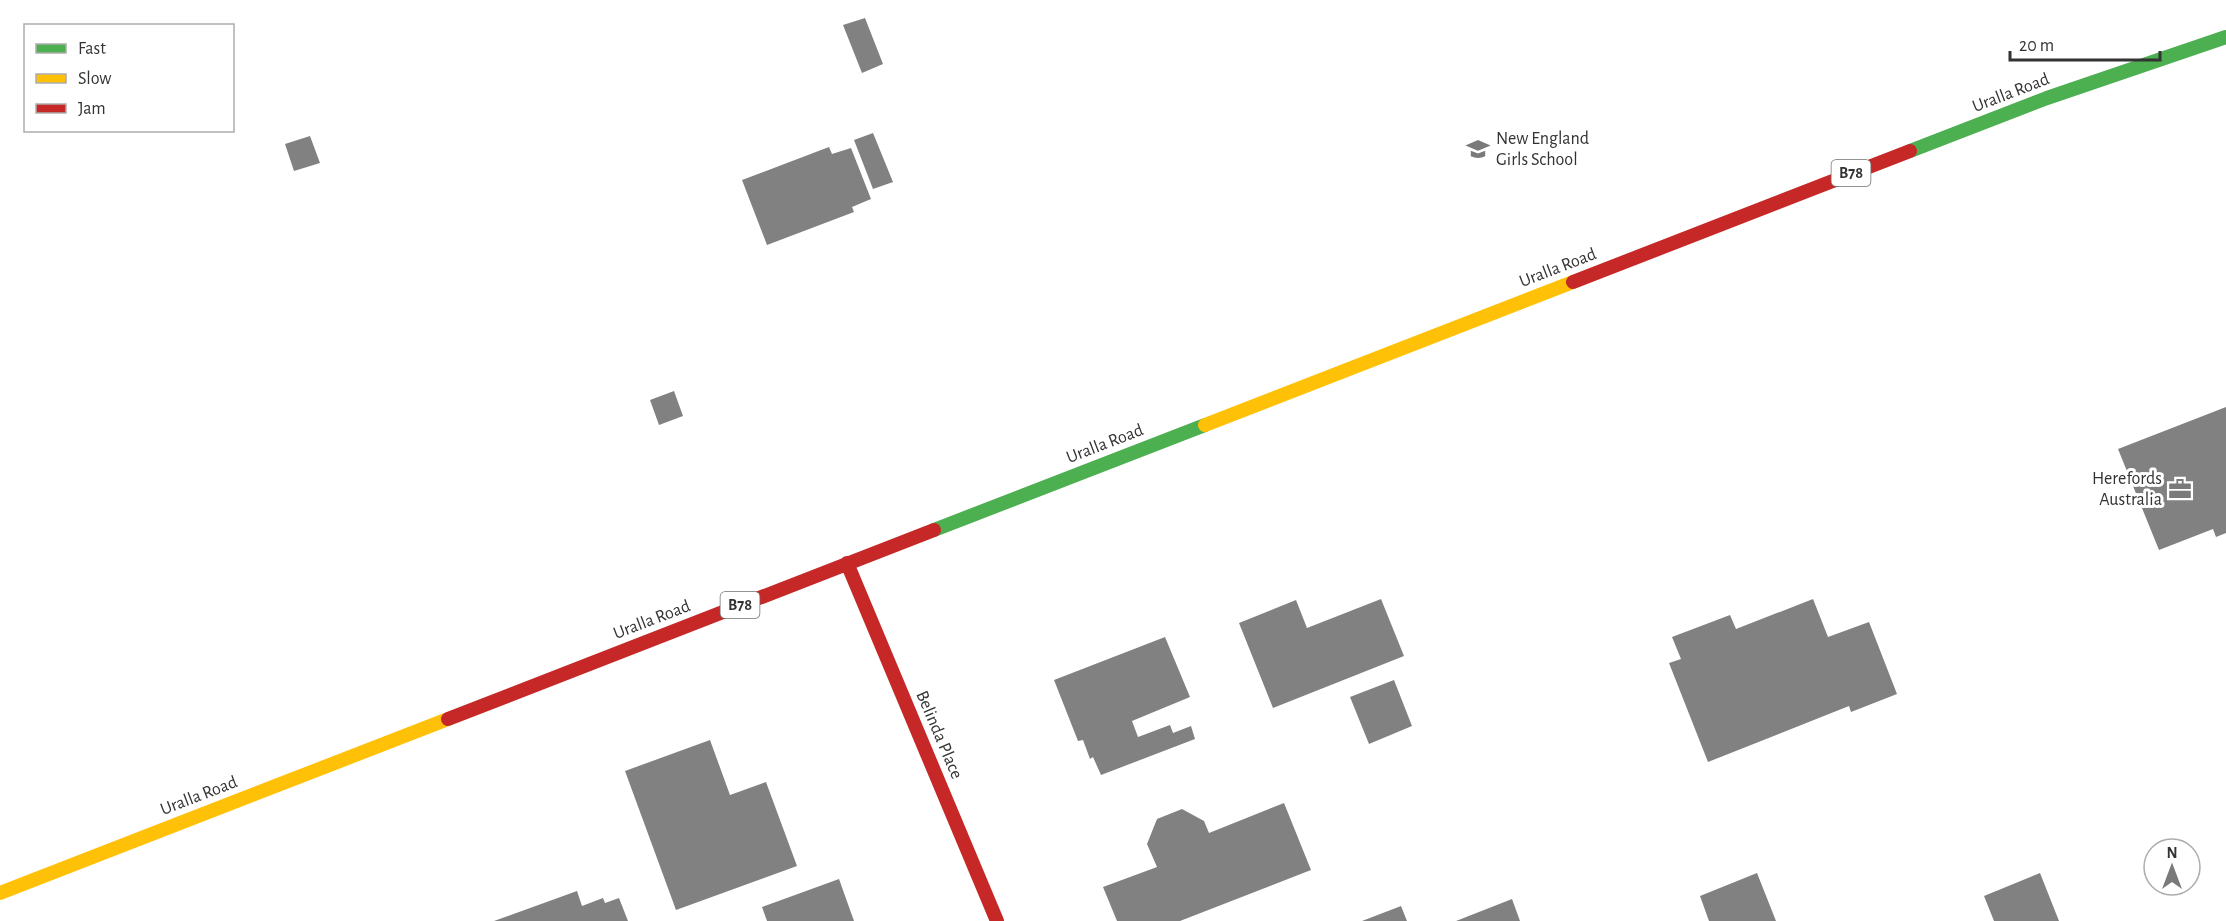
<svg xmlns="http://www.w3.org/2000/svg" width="2226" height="921" font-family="'Alegreya Sans',sans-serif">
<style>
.building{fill:#818181}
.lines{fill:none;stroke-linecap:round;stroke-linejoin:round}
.fast{stroke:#4caf50;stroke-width:14}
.slow{stroke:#ffc107;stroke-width:14}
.jam{stroke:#c62828;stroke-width:14}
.labels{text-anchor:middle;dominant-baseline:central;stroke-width:6;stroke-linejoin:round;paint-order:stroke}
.shield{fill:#fff;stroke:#707070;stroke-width:1.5}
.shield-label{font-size:16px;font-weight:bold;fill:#333}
.street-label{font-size:18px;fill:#333;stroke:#fff}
.poi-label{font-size:18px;fill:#333;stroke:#fff;text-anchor:start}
</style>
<rect width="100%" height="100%" fill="#fff"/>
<path class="building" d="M865 18 883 64 862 73 843 25Z
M873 133 893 182 873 189 854 140Z
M310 136 320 163 294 171 285 144Z
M829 147 832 154 851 148 871 199 852 207 854 212 767 245 742 180Z
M674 391 683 416 659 425 650 400Z
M2226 407V533L2216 537 2213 529 2159 550 2118 449Z
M1381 599 1404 656 1273 708 1239 623 1296 600 1307 628Z
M1813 599 1828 637 1869 622 1897 694 1851 712 1849 706 1708 762 1669 663 1681 659 1672 637 1730 615 1736 629Z
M1165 637 1190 697 1132 721 1138 737 1170 725 1173 733 1191 726 1195 739 1101 775 1093 757 1090 759 1083 740 1078 741 1054 680Z
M1394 680 1412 726 1369 744 1350 697Z
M710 740 730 795 766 782 797 866 676 910 625 771Z
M1284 803 1311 870 1180 921H1117L1103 887 1157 867 1147 844 1157 819 1182 809 1204 821 1209 833Z
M1757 873 1776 921H1709L1700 896Z
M2040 873 2059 921H1994L1984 896Z
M839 879 854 921H767L762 907Z
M577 891 582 906 603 898 605 903 619 898 628 921H494Z
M1512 899 1520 921H1456Z
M1401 906 1407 921H1362Z"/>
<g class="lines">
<path class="fast" d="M1910 151 2047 98 2226 37
M934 530 1205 425"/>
<path class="slow" d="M1205 425 1573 282
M0 893 448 719"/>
<path class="jam" d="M1573 282 1910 151
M847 563 997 921
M448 719 934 530"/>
</g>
<defs>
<g id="school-bare" transform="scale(1.8)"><path d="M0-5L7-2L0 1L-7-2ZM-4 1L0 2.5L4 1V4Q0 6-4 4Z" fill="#7a7a7a" stroke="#fff" stroke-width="2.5" paint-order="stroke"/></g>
<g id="office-bare" transform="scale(1.8)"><path d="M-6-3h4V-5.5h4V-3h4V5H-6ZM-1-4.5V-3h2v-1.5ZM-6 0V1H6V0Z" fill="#7a7a7a" stroke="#fff" stroke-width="2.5" paint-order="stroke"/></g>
</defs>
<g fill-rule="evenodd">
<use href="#school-bare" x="1478" y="149"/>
<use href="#office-bare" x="2180" y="489"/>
</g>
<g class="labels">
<g class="shield">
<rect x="1831.5" y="160" width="39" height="26" rx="4.5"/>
<rect x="720.5" y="592" width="39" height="26" rx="4.5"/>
</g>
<g class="shield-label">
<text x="1851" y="173">B78</text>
<text x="740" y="605">B78</text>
</g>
<g class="street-label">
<text transform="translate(2011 93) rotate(-21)">Uralla Road</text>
<text transform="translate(1558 268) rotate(-21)">Uralla Road</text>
<text transform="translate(1105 444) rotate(-21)">Uralla Road</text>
<text transform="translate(652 620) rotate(-21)">Uralla Road</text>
<text transform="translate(939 735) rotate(67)">Belinda Place</text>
<text transform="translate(199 796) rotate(-21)">Uralla Road</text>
</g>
<g class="poi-label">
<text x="1496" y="139">New England<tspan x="1496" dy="21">Girls School</tspan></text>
<text x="2162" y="479" text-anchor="end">Herefords<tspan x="2162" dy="21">Australia</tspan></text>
</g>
</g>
<rect x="24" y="24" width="210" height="108" fill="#ffffff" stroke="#adadad" stroke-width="1.5"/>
<rect x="36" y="44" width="30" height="9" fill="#4caf50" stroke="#adadad" stroke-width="1.5"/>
<text x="78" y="54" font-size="18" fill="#333333">Fast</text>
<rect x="36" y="74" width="30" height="9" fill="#ffc107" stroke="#adadad" stroke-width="1.5"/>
<text x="78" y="84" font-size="18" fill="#333333">Slow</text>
<rect x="36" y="104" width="30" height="9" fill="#c62828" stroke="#adadad" stroke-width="1.5"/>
<text x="78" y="114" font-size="18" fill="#333333">Jam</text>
<g transform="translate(2172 867)"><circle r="28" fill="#ffffff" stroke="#adadad" stroke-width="1.5"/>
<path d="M0-4.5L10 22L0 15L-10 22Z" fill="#7a7a7a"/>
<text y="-9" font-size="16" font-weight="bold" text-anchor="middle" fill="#333333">N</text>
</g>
<path d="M2010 51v9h150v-9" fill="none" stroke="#333333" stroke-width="3"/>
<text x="2019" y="51" font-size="18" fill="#333333" stroke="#ffffff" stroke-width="4.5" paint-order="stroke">20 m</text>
</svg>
